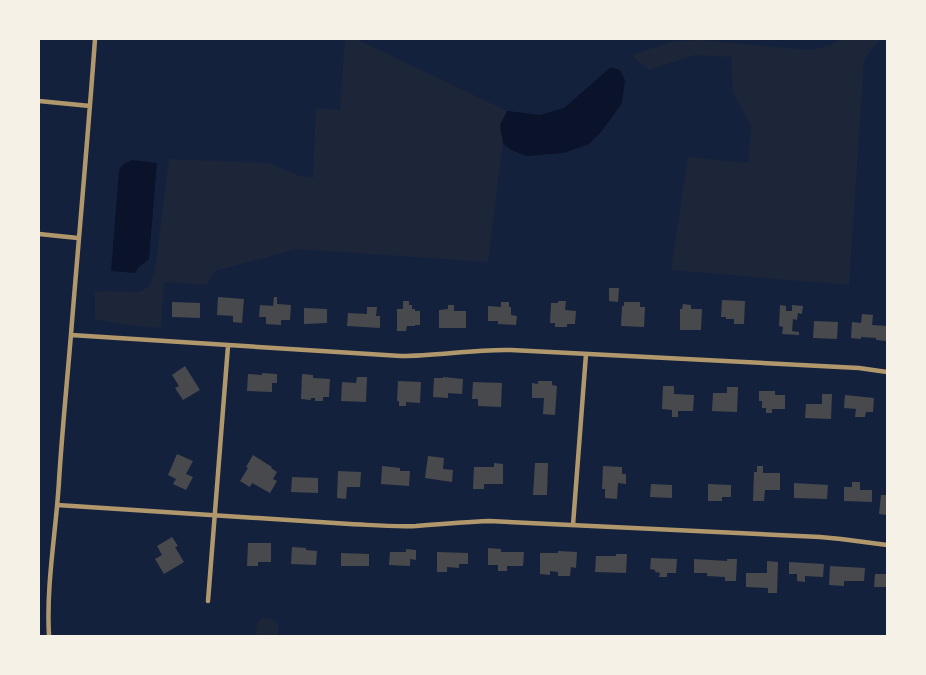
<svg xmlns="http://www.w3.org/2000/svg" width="926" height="675" font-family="'IBM Plex Sans',sans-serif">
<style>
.green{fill:#1d2539}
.water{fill:#0b132b}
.building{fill:#48494c}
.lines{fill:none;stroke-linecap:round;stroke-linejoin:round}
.minor{stroke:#b1986c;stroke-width:4.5}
</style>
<rect width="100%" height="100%" fill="#14213d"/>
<path class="green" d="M345 39H356L507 111 500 125 503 143 488 262 297 249 215 271 206 285 164 282 161 328 121 324 95 319V291L139 292 149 287 155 271 169 159 269 163 300 176 313 178 316 108 340 110Z
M840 39H880L864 60 849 285 671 270 688 157 748 163 751 127 733 92 731 57 695 55 649 70 631 55 671 42 697 40 810 50 831 45Z
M262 618 273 619 278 624V636H256L257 623Z"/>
<path class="water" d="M611 67 620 70 625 80 622 103 602 131 589 144 564 153 527 156 511 150 503 143 500 125 507 111 540 115 564 108Z
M133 160 157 163 149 259 138 268 135 273 111 271 119 170C122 164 126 162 133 160Z"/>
<path class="building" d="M609 288H619L618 302 609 301Z
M218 297 244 299 242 323 233 322V316L217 315Z
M274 297H277V304L291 305 290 320H281V325L266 324V317H259L260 305 273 306Z
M722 300 745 301 744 324H734V319H726V317H721Z
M403 301H409V305H412V309H415V311H420V325H415V326H407L406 331H397V309H403Z
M558 301H566L565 310 576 311 575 324H567V327H555V323H550L551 303H558Z
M172 302 200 303V318L172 317Z
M501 302H509V307H511V315L517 316 516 325 498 324V321H488V306L501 307Z
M624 302H640V307H645L644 327 621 326 622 306H624Z
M683 304 691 305V309H702L701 330H680V309H682Z
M448 305H454V311H466V328H439V310L448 309Z
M780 305 786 306V311H792V305L803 306 802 314 798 313 797 320 793 319 792 331 799 332V335L782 334 783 327 779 326Z
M367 307H377L376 316H380V328L347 326 348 313 367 314Z
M304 308 327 309V323L304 324Z
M862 314 873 315 872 325 887 326 886 341 876 340V338L861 337V339L851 338 852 322 861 323Z
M814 321 838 322 837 339 813 338Z
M185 366 200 390 183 400 175 388 179 386 172 375Z
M262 373 277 374V383H272V392L247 391 248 374 262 375Z
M302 374 313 375V378L330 379 329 397H323V401H315V398H311V400L301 399Z
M357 377H367L366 402 341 401 342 382 356 383Z
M443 377 463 379 462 394 448 393V398L433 397 434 378H443Z
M398 381 421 382 420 403 406 402V406H399V401H397Z
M538 381H552V385L557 386 555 415 543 414 544 398H532V383L538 384Z
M473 382 502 383 501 407 478 406V399H472Z
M663 386H674V394L694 395 693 411H678V417H672V410L662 409Z
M727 387H738L737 412 712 411 713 393H727Z
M759 391H775V395H785V409H772V413H766V408H762V401H759Z
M822 394H832L831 419 805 418 806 404H822Z
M845 395 874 398 873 412H866L865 417H855L856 409 844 408Z
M177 454 193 461 186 474 193 477 186 490 173 484 176 479 168 475Z
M253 455 272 467 271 468 277 472 273 479 277 481 270 493 252 483 250 487 240 481 248 468 246 467Z
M428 456 444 458 443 469 453 470 452 482 425 478Z
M494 463 503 464V484H484V489H473L474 467H494Z
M535 463H548L547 495H533Z
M382 466 400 468V471H410L409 486 381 484Z
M603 466 622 467V474H626V484L618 483 617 499 605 498V489H602Z
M757 466H763V473H780V490H765L764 501H753L754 472H757Z
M338 471 361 472 360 487H347L346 499 337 498Z
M292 477 318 478V493L291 492Z
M852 482H860V490H872V502L844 501V487H852Z
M794 483 828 485 827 499 794 498Z
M651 484 672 485V498L650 497Z
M708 484 731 485V497H722V501H708Z
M881 495H887V515L879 514Z
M172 537 178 546 175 547 184 562 164 574 155 559 162 555 157 546Z
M248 543H271V562H258V566H247Z
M292 547 306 548V550L317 551 316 565 291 564Z
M488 548 501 549V552H524L523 566H507V571H498V565H488Z
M406 549 416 550V560L410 559V566L389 565 390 552H406Z
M558 551 577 552 576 568 571 567 570 576H558V572L550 571V575L540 574V553H558Z
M437 552 468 553V564H459V568L447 567V572H437Z
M341 553 369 554V566H341Z
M616 554H627L626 573 595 572 596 556H616Z
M651 558 677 559 676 573H667V577H659L660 573 655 572V570L650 569Z
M694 559 727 561V559H737L736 581H725V577L707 576V573H694Z
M767 561 778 562 777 593H768V588L746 587V573H767Z
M789 562 824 564 823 577 805 576V582L797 581V574H789Z
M830 566 865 568 864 581H844V586L829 585Z
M875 574H887V587H874Z"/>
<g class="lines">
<path class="minor" d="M39 101 90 106
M39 234 78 238
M71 335 401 356C438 356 474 349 511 350L859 368 887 372
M57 505 350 524C372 525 394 527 416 526 440 524 464 522 489 521L820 537 841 539 887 545
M573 525 586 354
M208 601 228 346
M49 636C46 584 56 533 59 481 62 432 67 383 71 334 79 235 88 137 95 39"/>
</g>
<rect width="926" height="675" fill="none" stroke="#f6f1e7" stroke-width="80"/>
</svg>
